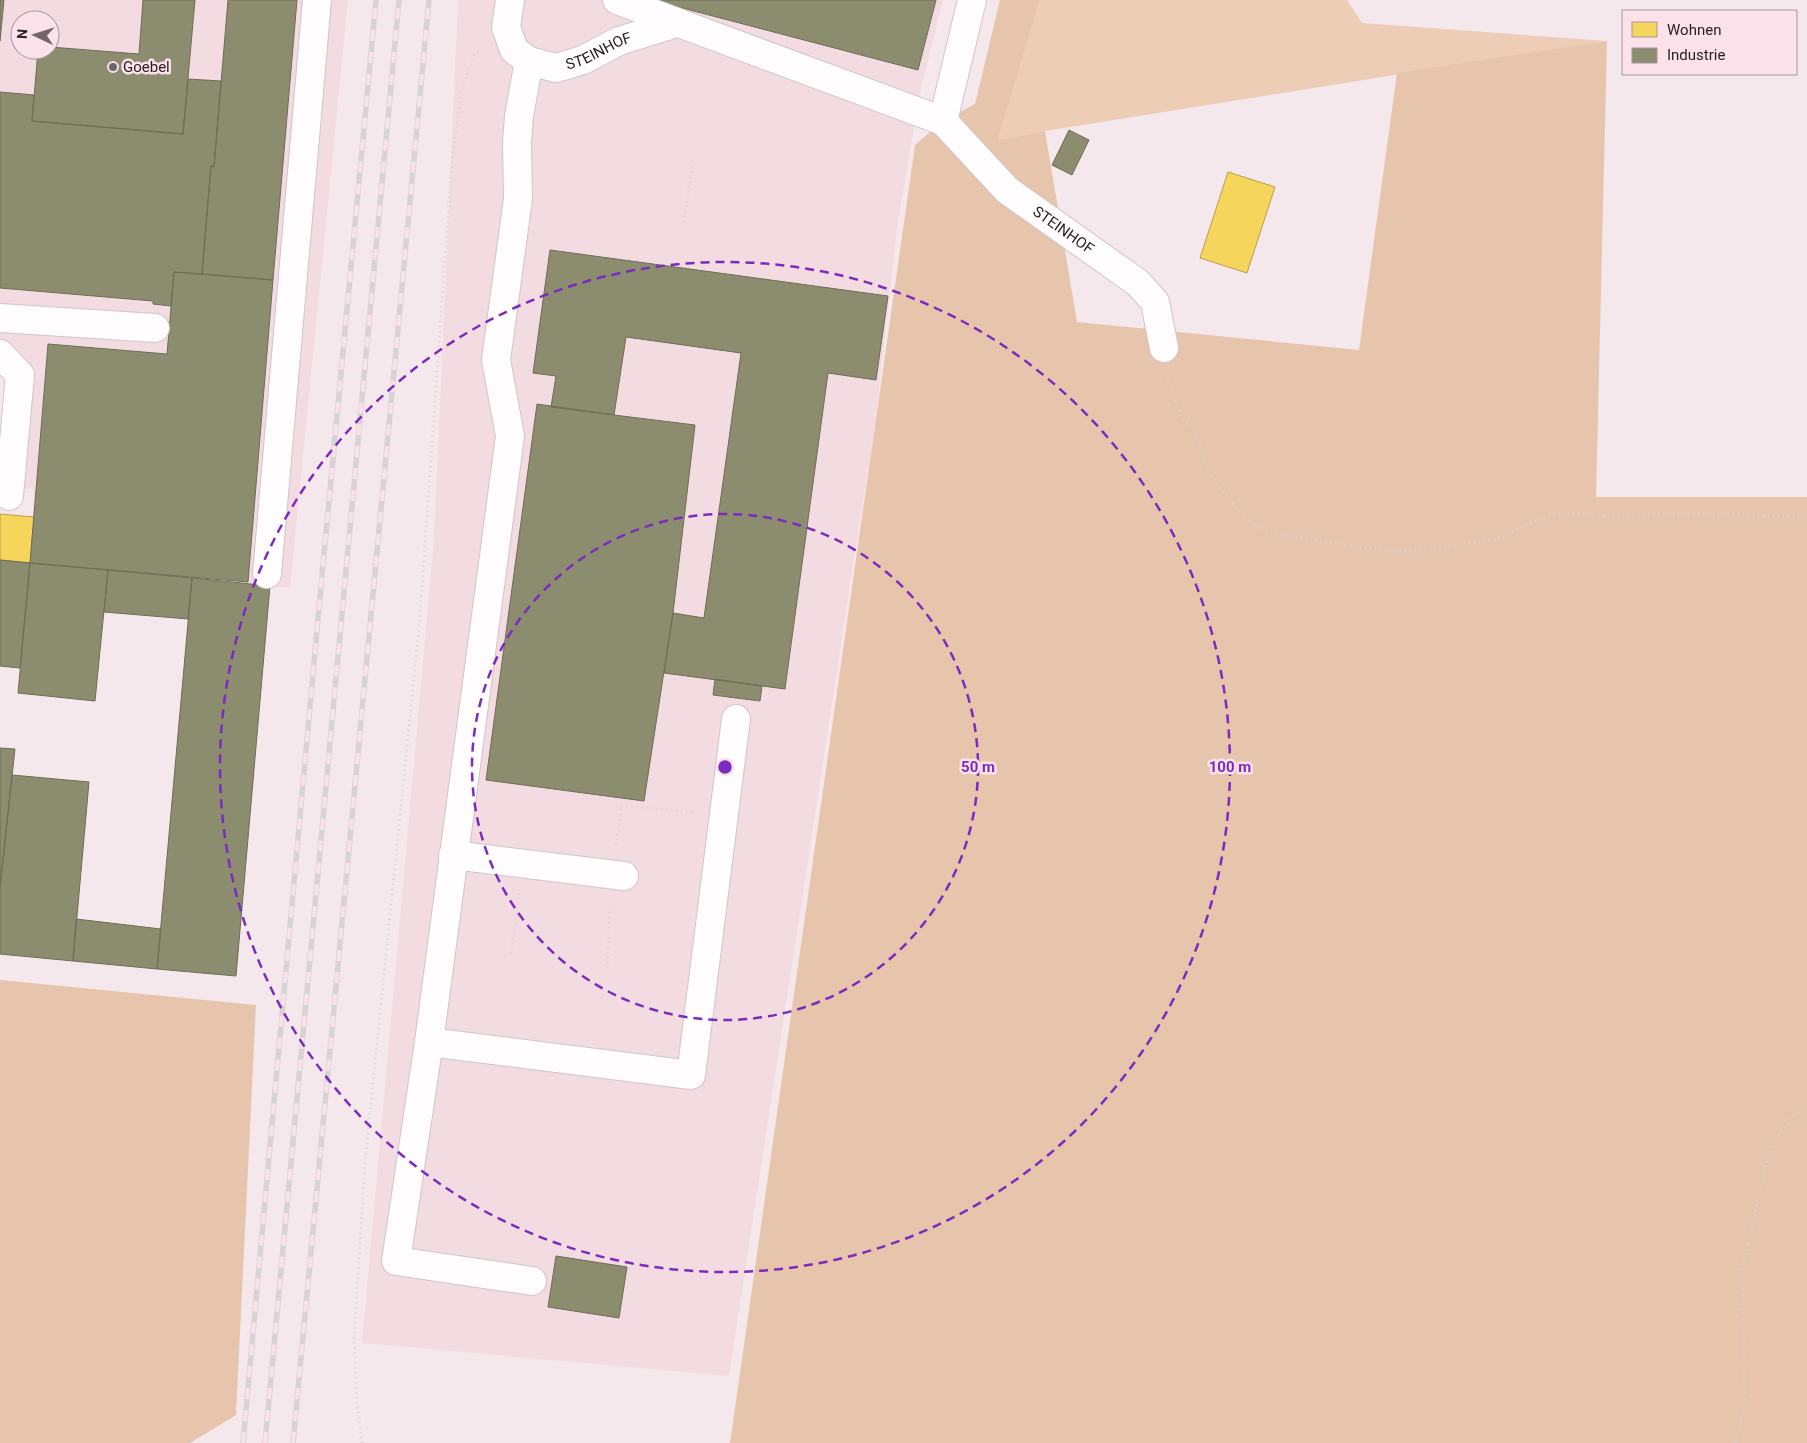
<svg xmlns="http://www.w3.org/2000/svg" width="1807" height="1443" font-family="Roboto,sans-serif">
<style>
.built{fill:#f3dbe2;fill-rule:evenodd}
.green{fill:#eecdb7}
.forest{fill:#e7c4ac}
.homes{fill:#f6d55c;stroke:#b99f4b}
.industry{fill:#8c8c6e;stroke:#6f6c58}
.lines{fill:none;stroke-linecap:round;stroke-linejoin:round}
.minor-casing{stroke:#d0c5c9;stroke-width:30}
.path{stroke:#d9d4d6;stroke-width:3;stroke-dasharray:1 4;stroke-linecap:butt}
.minor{stroke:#fefcfc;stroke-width:28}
.rail-casing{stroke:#d7d3d4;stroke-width:5.5}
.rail{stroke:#fbe2ea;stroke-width:4;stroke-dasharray:11;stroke-linecap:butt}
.ring{fill:none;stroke:#7b2cbf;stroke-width:2.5;stroke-dasharray:9 6}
.poi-dot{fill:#71676a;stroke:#fbe2ea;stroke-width:2}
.labels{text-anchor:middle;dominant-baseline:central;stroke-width:5;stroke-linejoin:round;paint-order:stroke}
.street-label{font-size:15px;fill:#2a2124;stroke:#fbe2ea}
.poi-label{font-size:15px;fill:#2a2124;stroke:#fbe2ea;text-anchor:start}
.centre{fill:#7b2cbf;stroke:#fbe2ea;stroke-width:2.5}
.ring-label{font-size:15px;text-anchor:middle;font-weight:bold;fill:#7b2cbf;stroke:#fbe2ea;stroke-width:5;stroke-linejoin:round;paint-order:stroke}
</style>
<rect width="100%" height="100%" fill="#f5e8ec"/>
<path class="built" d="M0 0H348L290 588 30 563 34 489 0 487V440L7 371 0 369ZM20 20H50V50H20Z
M458 0H943L920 93 898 221 875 423 729 1376 362 1343 434 539Z"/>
<path class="green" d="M1040 0H1347L1362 23 1607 41 1045 131 998 140Z"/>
<path class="forest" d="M1000 0H1040L998 140 1045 131 1077 322 1359 350 1397 73 1607 41 1596 497H1807V1443H730L915 145 943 121 975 104Z
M0 980 256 1005 236 1415 190 1443H0Z"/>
<path class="homes" d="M1228 172 1275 187 1247 273 1200 258Z
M0 514 34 517 30 563 0 560Z"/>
<path class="industry" d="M0 0H4L0 41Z
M143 0H195L183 134 32 121 38 50H50V47L139 54Z
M228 0H297L273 280 202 274 211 166H214Z
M652 0H936L918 70Z
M188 79 221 81 214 166H211L202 274 174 272 171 306 153 304V301L0 288V92L34 95 32 121 183 134Z
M1069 130 1089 140 1072 175 1052 165Z
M550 250 888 296 876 380 828 373 785 689 664 673 673 613 704 618 741 353 626 337 614 415 551 407 556 376 533 373Z
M174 272 273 280 248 582 30 563 48 344 167 354Z
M537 404 614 415 695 425 673 613 644 801 486 780Z
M0 560 30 563 20 668 0 666Z
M30 563 108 570 95 701 18 693Z
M108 570 192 578 188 619 104 612Z
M192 578 270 586 236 976 157 969Z
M715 679 762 686 760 701 713 695Z
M0 748 15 749 0 887Z
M12 775 89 782 73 961 0 954V887Z
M76 919 161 929 157 969 73 961Z
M556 1256 627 1267 619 1318 548 1307Z"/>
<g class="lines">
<g class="minor-casing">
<g id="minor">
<path id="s1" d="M510 0 506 27 514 50 529 61 556 68 583 60 619 41 677 23"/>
<path id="s2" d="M617 0 943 121 1007 190 1138 283 1155 302 1164 348"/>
<path d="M529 61 519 116 517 142 518 199 496 360 510 436 429 1042 396 1261 532 1281"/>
<path d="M943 121 972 0"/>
<path d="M0 318 155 328"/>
<path d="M0 354 20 375 9 496"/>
<path d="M267 574 317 0"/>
<path d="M453 855 624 876"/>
<path d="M429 1042 691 1075 736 719"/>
</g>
</g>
<path class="path" d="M684 222 692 166
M1167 377 1181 417 1196 431 1208 472 1247 520 1268 532 1324 542 1399 552 1495 540 1547 516 1566 512 1607 516 1694 513 1807 517
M616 845 622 805 694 812
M511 954 519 893
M607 968 610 906
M362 1443 357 1403 354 1338 365 1162 419 629 451 174 460 96 473 57 481 49
M1735 1443 1745 1406 1742 1270 1770 1147 1792 1117 1807 1105"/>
<use href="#minor" class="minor"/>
<g class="rail-casing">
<path id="rail" d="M243 1443 319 608 376 0
M265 1443 399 0
M293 1443 429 0"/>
</g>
<use href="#rail" class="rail"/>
</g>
<g class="ring">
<circle cx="725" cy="767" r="253"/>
<circle cx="725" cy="767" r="505"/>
</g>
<circle class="poi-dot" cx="113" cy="67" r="5"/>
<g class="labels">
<g class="street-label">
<text stroke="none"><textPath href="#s1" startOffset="144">STEINHOF</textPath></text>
<text stroke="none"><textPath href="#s2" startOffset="511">STEINHOF</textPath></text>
</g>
<g class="poi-label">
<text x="123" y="67">Goebel</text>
</g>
</g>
<circle cx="725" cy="767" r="8" class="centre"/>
<g class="ring-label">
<text x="978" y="772">50 m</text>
<text x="1230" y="772">100 m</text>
</g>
<rect x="1622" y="10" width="175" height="65" fill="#fbe2ea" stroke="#a7959b"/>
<rect x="1632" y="22" width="25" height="15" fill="#f6d55c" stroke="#a7959b"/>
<text x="1667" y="35" font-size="15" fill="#2a2124">Wohnen</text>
<rect x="1632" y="48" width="25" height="15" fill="#8c8c6e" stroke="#a7959b"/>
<text x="1667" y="60" font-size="15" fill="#2a2124">Industrie</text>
<g transform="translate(35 35) rotate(274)"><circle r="24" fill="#fbe2ea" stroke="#a7959b"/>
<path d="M0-4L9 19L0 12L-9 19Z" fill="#71676a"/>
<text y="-8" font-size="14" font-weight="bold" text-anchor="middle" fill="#2a2124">N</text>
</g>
</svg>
